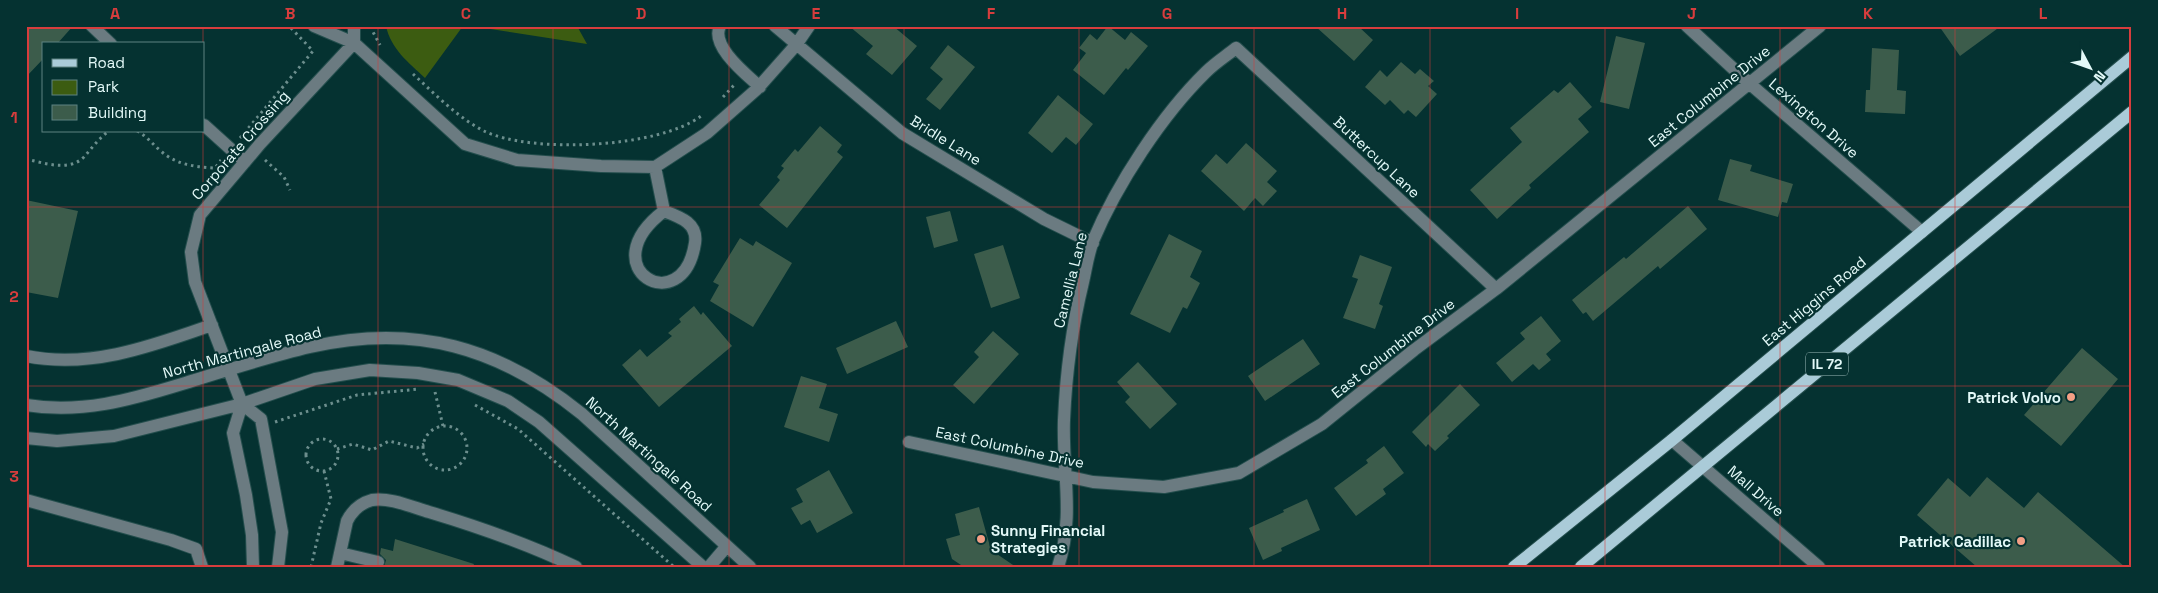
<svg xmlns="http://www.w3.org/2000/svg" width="2158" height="593" font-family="'Space Grotesk',sans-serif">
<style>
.green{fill:#3c5c11}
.building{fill:#3c5c4b}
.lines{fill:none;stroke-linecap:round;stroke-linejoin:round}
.minor-casing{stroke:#244e4d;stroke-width:14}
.major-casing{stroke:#244e4d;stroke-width:14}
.path{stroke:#6c8e8d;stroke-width:3;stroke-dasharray:2.5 4;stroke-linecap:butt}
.minor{stroke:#6b7b81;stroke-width:12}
.major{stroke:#aacbd8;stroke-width:12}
.grid{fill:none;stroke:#d73d3d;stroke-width:1;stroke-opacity:0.55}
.poi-dot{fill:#f39f85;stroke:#053231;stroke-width:2}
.labels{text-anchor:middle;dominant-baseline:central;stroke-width:4.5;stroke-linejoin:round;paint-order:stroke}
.shield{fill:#053231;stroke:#a0bdbc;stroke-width:1}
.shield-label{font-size:14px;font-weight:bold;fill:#e3f9f8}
.street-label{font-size:15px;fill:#e3f9f8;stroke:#053231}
.poi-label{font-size:15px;font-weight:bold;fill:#e3f9f8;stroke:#053231;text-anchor:end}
.neatline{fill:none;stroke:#d73d3d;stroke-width:2}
.grid-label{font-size:16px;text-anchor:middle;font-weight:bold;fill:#d73d3d}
</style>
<rect width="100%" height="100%" fill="#053231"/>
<path class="green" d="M386 26H463L425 78C408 62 391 49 386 26Z
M471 26H577L587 44Z"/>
<path class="building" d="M26 26H73L57 44H44V58L26 77Z
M849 26H893L917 46 892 75 866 54 873 46Z
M1108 26 1125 40 1131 32 1148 46 1128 70 1126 68 1104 95 1073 70 1086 53 1079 48 1090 34 1097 40Z
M1315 26H1358L1373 40 1354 61Z
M1939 26H2001L1960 56Z
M1616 36 1645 43 1629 109 1600 102Z
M948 45 975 67 940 110 926 99 943 79 930 68Z
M1872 48 1899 50 1897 90 1906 91 1905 114 1865 112 1866 90H1870Z
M1401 62 1415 74 1420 69 1434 81 1428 86 1437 94 1416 117 1408 110 1404 114 1390 100 1385 105 1365 87 1380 70 1387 77Z
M1570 82 1592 107 1578 119 1589 132 1529 185 1531 188 1497 219 1470 190 1522 142 1510 128 1554 90 1558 93Z
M1058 95 1093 124 1076 145 1066 137 1052 153 1028 133Z
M820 126 842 145 837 152 843 157 787 228 759 205 780 180 777 177 784 168 781 166 795 149 798 152Z
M1246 143 1277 171 1267 182 1277 191 1263 206 1255 198 1244 211 1201 171 1216 154 1227 164Z
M1730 159 1752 165 1750 171 1793 184 1787 203 1782 202 1778 217 1718 200Z
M26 200 78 211 58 298 26 292Z
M1688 206 1707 229 1660 269 1658 266 1593 321 1586 312 1583 314 1572 300 1624 257 1626 259Z
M950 211 958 241 934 248 926 217Z
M1169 234 1202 251 1190 277 1200 283 1187 309 1183 307 1170 333 1130 314Z
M740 238 753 246 756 241 792 263 753 327 710 301 719 285 713 282Z
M1003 245 1020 298 991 308 974 254Z
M1360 255 1392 267 1379 304 1383 306 1375 329 1343 318 1358 279 1352 277Z
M694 306 701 315 703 312 732 346 659 407 622 365 640 349 647 357 672 336 668 333 681 322 679 319Z
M1541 316 1561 341 1546 354 1551 360 1539 370 1533 364 1512 382 1496 363 1525 339 1520 333Z
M896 321 908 347 847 374 836 348Z
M993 331 1019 354 974 404 953 385 979 357 974 352Z
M1303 339 1320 364 1265 401 1248 376Z
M2082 348 2118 379 2061 446 2024 415Z
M1138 362 1177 404 1150 429 1125 402 1130 397 1117 382Z
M801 376 827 384 819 408 838 414 829 442 784 427Z
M1460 384 1480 405 1447 436 1449 438 1435 451 1428 444 1426 447 1412 432Z
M1384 446 1404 473 1383 489 1386 494 1356 516 1334 488 1368 463 1366 460Z
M829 470 853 513 817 533 810 520 801 525 791 508 803 502 796 489Z
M1987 477 2024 508 2038 492 2125 567H1977L1917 515 1948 478 1970 497Z
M1307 499 1320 530 1281 548 1282 551 1263 560 1249 528 1284 512 1283 510Z
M979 507 991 550 1016 567H964L952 559 946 539 960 535 955 514Z
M395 539 474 564 473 567H384L386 560 380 554 381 548 393 551Z"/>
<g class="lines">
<g class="minor-casing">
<path id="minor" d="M92 26 111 44
M354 26V43L465 144 517 160 601 166 655 167 707 133 757 89 796 45 809 26
M720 26C710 46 746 74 760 87
M775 26 902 133 1044 219 1093 243
M1687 26 1750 84 1922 232
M204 125 245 162
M655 167 664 211
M664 211C680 217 698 223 695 243 683 322 589 268 664 211Z
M26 356C91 369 152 346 212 325
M242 404 195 282 191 252 200 215 260 144 354 43 314 26
M242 404 261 419 282 532 278 567
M242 404 233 433 246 495 252 535 253 567
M26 405C81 414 130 400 182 384 224 371 267 357 310 347 415 323 499 347 582 414L750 567
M26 438 57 441 114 436 242 404 315 379 370 370 418 373 458 380 508 401 539 422 703 567
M1672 440 1819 567
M909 442 1093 482 1164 487 1239 473 1322 424 1414 350 1496 289 1820 26
M26 500 171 540 196 549 202 567
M340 553 378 562
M337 567 347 521C352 511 361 503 372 500 389 497 412 507 429 512 479 527 528 544 576 567
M709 567 726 547
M1058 567C1075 515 1062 472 1064 420 1066 373 1072 327 1083 282 1086 269 1088 254 1093 241 1117 184 1162 115 1206 72 1215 63 1226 56 1236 48L1496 289"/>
</g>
<g class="major-casing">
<path id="major" d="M1514 567 1672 440 2132 57
M1581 567 2132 112"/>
</g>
<path class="path" d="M374 26 373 32 380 45
M413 74C435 94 457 117 484 131 531 154 659 148 701 116
M723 97 736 83
M137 131C147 136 153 145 162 152 177 165 196 167 215 168L221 160
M240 138 313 51 289 26
M26 159C44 163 69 172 84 157 92 148 99 138 109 131
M265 160 284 177 290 190
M435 392 443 426
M475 405 518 429 674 567
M275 422 357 395 419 389
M423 448a22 22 0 1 1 44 0a22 22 0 1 1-44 0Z
M306 455a16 16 0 1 1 32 0a16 16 0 1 1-32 0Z
M337 449 353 444 372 450 389 441 417 448 424 444
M311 567 321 523 331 499 324 471"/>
<use href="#minor" class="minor"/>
<use href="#major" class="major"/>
</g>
<path class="grid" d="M203 26V44M378 26V567M553 26V567M729 26V567M904 26V567M1079 26V567M1254 26V567M1430 26V567M1605 26V567M1780 26V567M1955 26V567M203 131V567M26 207H2132M26 386H2132"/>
<g class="poi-dot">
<circle cx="2071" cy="397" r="5"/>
<circle cx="981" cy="539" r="5"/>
<circle cx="2021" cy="541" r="5"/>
</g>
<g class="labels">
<rect class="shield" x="1806" y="352.5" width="42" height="23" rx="4"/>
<g class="shield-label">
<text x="1827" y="364">IL 72</text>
</g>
<g class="street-label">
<text transform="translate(1709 96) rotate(-39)">East Columbine Drive</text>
<text transform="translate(1814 118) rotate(41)">Lexington Drive</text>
<text transform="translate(946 140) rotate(32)">Bridle Lane</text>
<text transform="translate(240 145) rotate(-49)">Corporate Crossing</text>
<text transform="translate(1377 157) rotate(43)">Buttercup Lane</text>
<text transform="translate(1070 280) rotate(-76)">Camellia Lane</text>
<text transform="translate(1814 301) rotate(-40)">East Higgins Road</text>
<text transform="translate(1393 348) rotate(-38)">East Columbine Drive</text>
<text transform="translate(242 352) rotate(-15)">North Martingale Road</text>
<text transform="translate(1010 447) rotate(12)">East Columbine Drive</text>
<text transform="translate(649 454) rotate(42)">North Martingale Road</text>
<text transform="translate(1756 491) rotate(41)">Mall Drive</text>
</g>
<g class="poi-label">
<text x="2061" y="397">Patrick Volvo</text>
<text x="991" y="530" text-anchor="start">Sunny Financial<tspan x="991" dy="17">Strategies</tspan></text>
<text x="2011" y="541">Patrick Cadillac</text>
</g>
</g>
<rect width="2158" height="593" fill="none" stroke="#053231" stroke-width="55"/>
<rect x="42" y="42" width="162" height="90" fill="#053231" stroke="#5e8281"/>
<rect x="52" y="59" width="25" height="8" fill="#aacbd8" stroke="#5e8281"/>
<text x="88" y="68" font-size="15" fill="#e3f9f8">Road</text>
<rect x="52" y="80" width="25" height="15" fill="#3c5c11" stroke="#5e8281"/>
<text x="88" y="92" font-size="15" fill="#e3f9f8">Park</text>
<rect x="52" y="105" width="25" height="15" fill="#3c5c4b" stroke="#5e8281"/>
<text x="88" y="118" font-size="15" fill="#e3f9f8">Building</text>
<g transform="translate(2090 68) rotate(131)" stroke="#053231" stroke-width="4" paint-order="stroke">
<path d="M0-4L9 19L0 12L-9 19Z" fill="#e3f9f8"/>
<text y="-8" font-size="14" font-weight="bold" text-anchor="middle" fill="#e3f9f8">N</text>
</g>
<rect x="28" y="28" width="2102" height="538" class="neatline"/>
<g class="grid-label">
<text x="115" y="19">A</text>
<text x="290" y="19">B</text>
<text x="466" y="19">C</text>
<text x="641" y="19">D</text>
<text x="816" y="19">E</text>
<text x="991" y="19">F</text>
<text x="1167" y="19">G</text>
<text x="1342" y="19">H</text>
<text x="1517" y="19">I</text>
<text x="1692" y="19">J</text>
<text x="1868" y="19">K</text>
<text x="2043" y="19">L</text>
<text x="14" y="123">1</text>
<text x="14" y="302">2</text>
<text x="14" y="482">3</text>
</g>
</svg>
